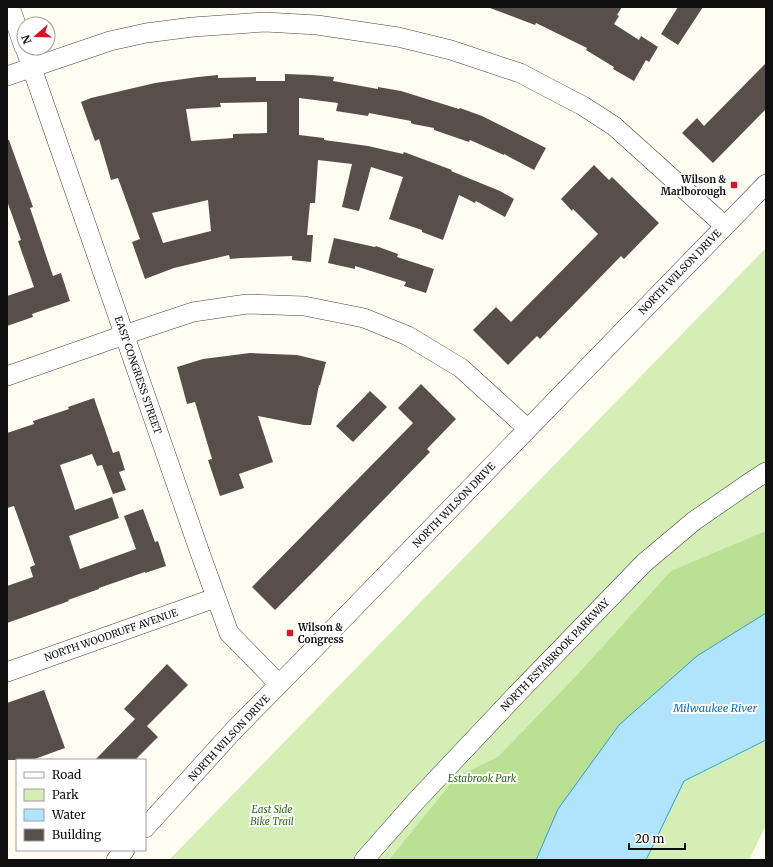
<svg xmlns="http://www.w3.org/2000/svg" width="773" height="867" font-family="Merriweather,serif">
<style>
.green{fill:#d5eeb6}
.forest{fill:#b9e093}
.water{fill:#b0e3fc;stroke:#2f9eda}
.building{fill:#594f4a;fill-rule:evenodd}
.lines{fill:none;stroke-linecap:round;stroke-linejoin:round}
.minor-casing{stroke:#424242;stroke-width:20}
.minor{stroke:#fff;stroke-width:19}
.poi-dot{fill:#cd1929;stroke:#fff;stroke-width:1.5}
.labels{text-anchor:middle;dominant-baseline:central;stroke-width:4;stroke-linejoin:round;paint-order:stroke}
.poi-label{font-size:10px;font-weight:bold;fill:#0f0f0f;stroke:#fff;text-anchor:end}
.street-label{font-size:10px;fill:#0f0f0f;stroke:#fff}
.park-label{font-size:10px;font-style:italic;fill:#2e6e18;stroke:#fff}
.water-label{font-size:11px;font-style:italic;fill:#0b6eae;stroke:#fff}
</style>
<rect width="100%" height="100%" fill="#fffcf1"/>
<path class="green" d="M766 248V613L697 656 558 809 536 860H169Z
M766 740V825L749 860H646L684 781Z"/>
<path class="forest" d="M766 531V613L697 656 558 809 536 860H389L456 777 498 757 578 674 671 571Z"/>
<path class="water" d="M766 613V740L684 781 646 860H536L558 809 619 725 697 656Z"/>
<path class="building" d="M491 7H622L617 15 619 16 614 24 639 40 641 36 658 47 649 62 646 60 634 81 613 69 614 67 586 50 587 48 536 23 535 25 490 8Z
M678 7H703L678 45 661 34Z
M766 63V109L713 163 682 133 697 118 704 126Z
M285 74 312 75 334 77 333 81 378 89V87L401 91 459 109 460 108 482 116 546 148 534 170 504 154V155L470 140 469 142 434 130V128L413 124 411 123V121L369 113 368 116 336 111 338 103 299 98V135L324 138V140L368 146 403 154 404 152 452 170 451 171 500 191 514 199 505 217 476 201 475 203 459 195 443 240 422 232V230L389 219 403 177 371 167 359 211 342 207 352 164 318 160 315 203H310L307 235H313L311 262 292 260V256L241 258 230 259 229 255 174 268 145 279 132 242 140 239 118 178 111 180 99 139 95 141 81 102 91 98 155 83 198 77 218 75V78L256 77V81H285ZM267 102V133L233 134V138L191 141 186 109 221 107 220 103ZM208 200 211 231 163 243 152 213Z
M7 140H9L33 207 30 208 53 276 61 273 70 301 32 314 33 317 7 326V296L34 287 18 241 21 240 7 201Z
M594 165 609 180 612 177 659 223 624 259 621 256 540 339 537 336 508 365 473 330 496 307 511 322 598 234 573 209 572 211 561 199Z
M334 238 375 247 376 246 398 254 397 257 434 269 426 293 404 286 406 282 355 266V269L328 263Z
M250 353 297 355 326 362 320 385H319L311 425H304L258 416 273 462 239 474 244 488 220 496 208 460 212 459 195 402 187 404 177 367 203 359Z
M421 384 456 419 427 449 430 452 316 569 275 610 252 587 413 423 398 408Z
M370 391 387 407 353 442 336 426Z
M94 398 113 453 119 451 125 470 119 472 126 490 113 494 102 465 97 466 92 454 60 465 75 510 112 497 119 518 69 536 80 569 136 549 124 516 143 509 155 542 158 541 166 566 145 573V572L99 588V589L68 600 69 601 7 623V586L33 577 30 567 35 565 14 506 7 508V433L34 424 33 421 69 409 68 407Z
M167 664 188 685 147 726 158 737 135 760H95L135 719 124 709Z
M44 690 65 748 32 760H7V703Z"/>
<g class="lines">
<g class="minor-casing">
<path id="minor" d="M10 7 24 47
M25 48 199 550 229 633 279 684
M7 76 110 41 146 33 193 27 265 22 317 25 398 37 451 50 520 73 583 106 614 126 725 226
M7 376 124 335 193 312 247 304 304 306 364 318 408 336 461 368 528 429
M7 672 215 598
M145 828 235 729 306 657 766 184
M116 860 125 850
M364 860 416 801 515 696 644 563 694 521 749 483 766 472"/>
</g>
<use href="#minor" class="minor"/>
</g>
<g class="poi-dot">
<rect x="730" y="181" width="8" height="8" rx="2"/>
<rect x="286" y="629" width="8" height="8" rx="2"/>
</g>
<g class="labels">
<g class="poi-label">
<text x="726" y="179">Wilson &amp;<tspan x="726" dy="12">Marlborough</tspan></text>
<text x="298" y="627" text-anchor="start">Wilson &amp;<tspan x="298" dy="12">Congress</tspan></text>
</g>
<g class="street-label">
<text transform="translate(680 272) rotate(-46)">NORTH WILSON DRIVE</text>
<text transform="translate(138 375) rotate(71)">EAST CONGRESS STREET</text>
<text transform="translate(454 505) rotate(-46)">NORTH WILSON DRIVE</text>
<text transform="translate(111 635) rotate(-19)">NORTH WOODRUFF AVENUE</text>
<text transform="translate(555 655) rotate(-46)">NORTH ESTABROOK PARKWAY</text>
<text transform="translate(229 738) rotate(-47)">NORTH WILSON DRIVE</text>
</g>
<g class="park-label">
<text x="482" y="778">Estabrook Park</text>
<text x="272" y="809">East Side<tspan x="272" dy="12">Bike Trail</tspan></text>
</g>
<g class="water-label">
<text x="715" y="708">Milwaukee River</text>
</g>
</g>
<rect width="773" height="867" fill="none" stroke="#0f0f0f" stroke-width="16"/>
<rect x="16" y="759" width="130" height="92" fill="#ffffff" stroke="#9f9f9f"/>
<rect x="24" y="772" width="20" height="6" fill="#ffffff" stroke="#9f9f9f"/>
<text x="52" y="779" font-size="12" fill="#0f0f0f">Road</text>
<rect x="24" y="789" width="20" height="12" fill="#d5eeb6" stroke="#9f9f9f"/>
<text x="52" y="799" font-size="12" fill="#0f0f0f">Park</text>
<rect x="24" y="809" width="20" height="12" fill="#b0e3fc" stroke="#9f9f9f"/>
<text x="52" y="819" font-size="12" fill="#0f0f0f">Water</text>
<rect x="24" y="829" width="20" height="12" fill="#594f4a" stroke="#9f9f9f"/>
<text x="52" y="839" font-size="12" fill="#0f0f0f">Building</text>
<g transform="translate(36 36) rotate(250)"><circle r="19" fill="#ffffff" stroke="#9f9f9f"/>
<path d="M0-3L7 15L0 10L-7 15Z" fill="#cd1929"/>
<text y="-6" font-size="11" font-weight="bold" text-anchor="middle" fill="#0f0f0f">N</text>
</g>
<path d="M629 843v6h56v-6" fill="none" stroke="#0f0f0f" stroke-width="2"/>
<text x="635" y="843" font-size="12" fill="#0f0f0f" stroke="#ffffff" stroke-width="3" paint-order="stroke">20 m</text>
</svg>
